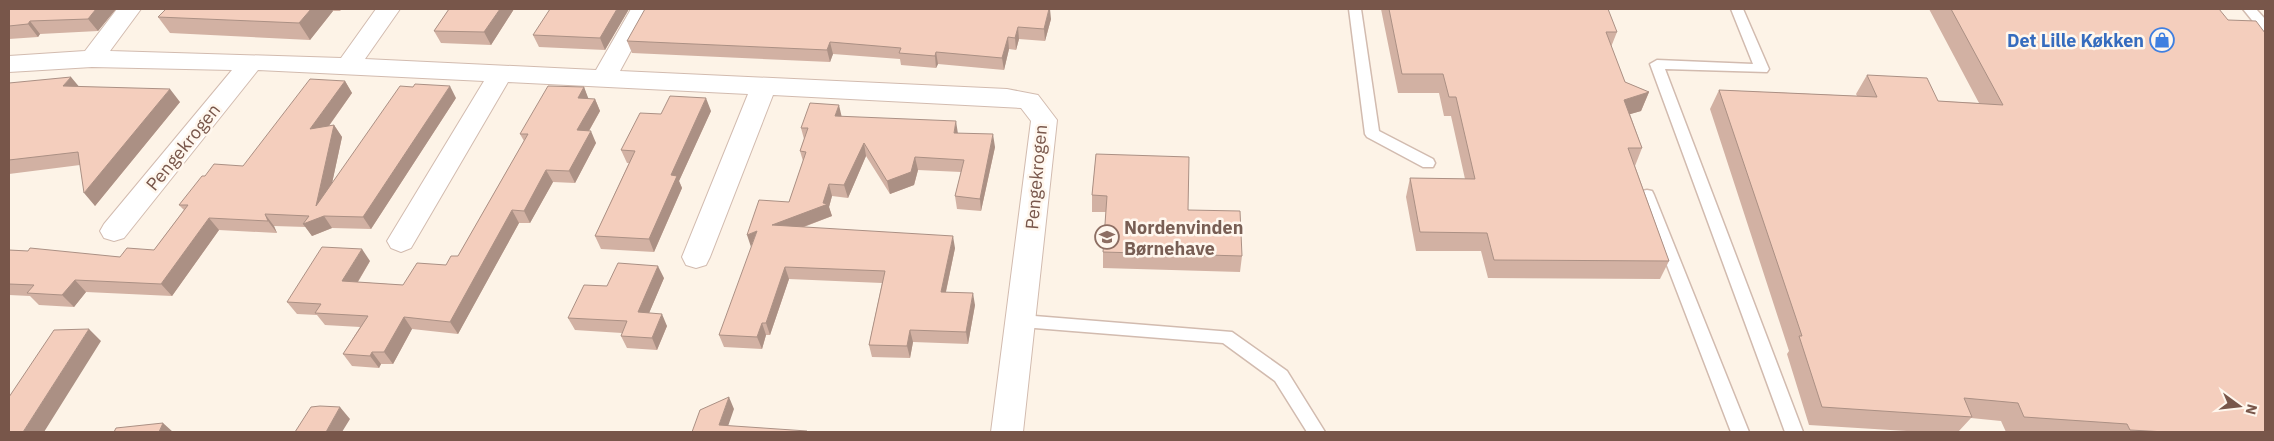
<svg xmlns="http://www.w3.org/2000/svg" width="2274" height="441" font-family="'IBM Plex Sans',sans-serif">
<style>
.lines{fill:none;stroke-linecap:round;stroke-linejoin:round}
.lane-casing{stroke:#d2bbaf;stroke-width:3}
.street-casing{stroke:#d2bbaf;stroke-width:2}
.lane{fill:#fff;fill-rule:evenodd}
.street{fill:#fff;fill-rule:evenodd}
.wall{fill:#d2b1a3}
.shaded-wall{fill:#ab9084}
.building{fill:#f4cebd;stroke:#ab9084}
.labels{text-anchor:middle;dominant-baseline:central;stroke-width:5;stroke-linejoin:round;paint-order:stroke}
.shop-label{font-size:18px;font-weight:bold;fill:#366cbe;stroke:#fff7ee;text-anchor:end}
.street-label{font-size:18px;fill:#78564a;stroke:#fff7ee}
.education-label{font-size:18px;font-weight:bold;fill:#785e54;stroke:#fff7ee;text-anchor:start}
</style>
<rect width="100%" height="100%" fill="#fdf3e7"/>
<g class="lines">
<g class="lane-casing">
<path id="lane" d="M1349 9H1361L1379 131 1433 159 1435 163 1433 167H1423L1367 137 1365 134Z
M1731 9H1743L1769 69 1767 72 1665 69 1803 432H1785L1650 64 1657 60 1753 64Z
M2243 9H2256L2265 19V31L2260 30Z
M1647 190 1652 191 1654 195 1749 432H1731L1640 195 1642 191Z
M1022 315 1232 332 1287 371 1325 432H1307L1275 381 1223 343 1022 327 1016 326 1014 321 1016 316Z"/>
</g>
<g class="street-casing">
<path id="street" d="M117 9H141L110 51 341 58 376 9H400L365 59 596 70 631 9H647L651 14 620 71 1007 89 1038 95 1057 120 1023 432H991L1031 121 1021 108 773 95 710 257 706 265 696 268 686 265 682 257 748 94 508 82 411 248 401 252 391 248 387 241 484 81 258 70 124 238 114 241 104 238 100 231 104 224 232 70 92 67 9 72V56L85 51Z"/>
</g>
<use href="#lane" class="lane"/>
<use href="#street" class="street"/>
</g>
<path class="wall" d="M9 9H116L98 31 40 34 38 37 9 39Z
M166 9H342L340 11H333L310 40 170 33 158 17Z
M449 9H514L491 45 441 43 434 31Z
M629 9 605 50 539 47 533 35Z
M1381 9H1389L1617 32 1611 47 1625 82 1649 92 1641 111 1630 114 1642 148 1635 166 1669 261 1660 279 1488 278 1481 251H1416L1406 197 1410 178 1465 179 1451 116H1444L1439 93H1398Z
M1929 9H2216L2265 432H2006L2001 421 1971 418 1958 432H1923L1809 425 1787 354 1789 351 1710 109 1719 90 1857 96 1856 94 1867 75 1938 101 1979 103Z
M1051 19 1045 41 1019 39 1016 50 1009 49 1004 70 938 64 936 68 901 65 900 59 833 54 830 62 632 53 627 41Z
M345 81 352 93 329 126 334 125 342 137 332 183 456 98 371 229 332 228 312 236 306 227 274 226 277 233 219 230 172 296 86 292 74 307 39 305 30 296 9 295V250L120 257 154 250 184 210 179 205 205 176 243 166Z
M9 83 79 87 180 102 95 206 80 165 9 174Z
M584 87 588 99H595L600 111 589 131 596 143 575 183 553 182 530 223H519L458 334 412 329 393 364H381L379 368 352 366 343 354 360 327 325 325 317 315 297 314 287 302 370 261 358 282 403 285 446 265 458 256 524 141 520 134Z
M711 111 679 181 682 188 654 252 601 249 595 236 629 163H627L621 150 661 114Z
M842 117 958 133 995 147 981 211 957 209 955 196 961 172 918 170 914 185 890 194 866 156 848 198 832 196 829 207 832 216 804 227 955 248 946 292 975 305 968 344 913 342 910 358 872 357 869 345 882 283 789 279 770 335H766L762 349 724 347 719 335 789 202 803 161 800 151 804 139 801 128Z
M1096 154 1188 210 1242 256 1240 272 1103 268V252L1106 212H1092V195Z
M664 278 649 313 667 326 657 350 627 348 621 336 622 333 575 330 568 318 607 286Z"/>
<path class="shaded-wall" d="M96 9H116L98 31 88 19Z
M311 9H332L333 11 310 40 299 23Z
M500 9H514L491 45 484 32Z
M617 9H629L605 50 600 38Z
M1049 9H1050L1051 19 1045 41 1044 29Z
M30 21 40 34 38 37 28 24Z
M1018 27 1019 39 1016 50 1015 38Z
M1008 37 1009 49 1004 70 1002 58Z
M830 42 833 54 830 62 827 50Z
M936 52 938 64 936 68 935 56Z
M71 77 81 89 63 86Z
M345 81 352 93 318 141 310 129Z
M450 86 456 98 371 229 363 217Z
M584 87 589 100 578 98Z
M170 89 180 102 95 206 84 193Z
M1649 92 1641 111 1617 118 1624 100Z
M706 98 711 111 679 181 682 188 654 252 649 239 671 175Z
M595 99 600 111 582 143 577 130Z
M839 105 842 118 835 116Z
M956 121 958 134 954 133Z
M334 125 342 137 325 216H324L332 228 312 236 303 224 316 206Z
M591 131 596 143 575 183 569 171Z
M993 134 995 147 981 211 980 199Z
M864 143 866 156 848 198 844 185Z
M915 157 918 170 914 185 890 194 887 181Z
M546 170 553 182 530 223 524 211Z
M829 184 832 196 829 207 832 216 776 237 772 225 823 203Z
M512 210 519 223 458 334 450 322Z
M265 214 274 226 277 233 268 221Z
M209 218 219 230 172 296 161 284Z
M757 231 751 247 747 235Z
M953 236 955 248 943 305 941 292Z
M362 249 370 261 351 293 342 281Z
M658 266 664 278 644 325 638 312Z
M785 267 789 279 770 335 766 323Z
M75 280 86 292 74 307 62 295Z
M973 293 975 305 968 344 966 332Z
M662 314 667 326 657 350 652 338Z
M404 317 412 329 393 364 384 352Z
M762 323 766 335 762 349 757 337Z
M89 329 101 341 44 432H23Z
M910 330 913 342 910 358 907 346Z
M372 352 381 364 379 368 370 356Z
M729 397 734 409 726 432 719 425Z
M340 407 350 419 342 432H326Z
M163 423 173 432H159Z"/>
<path class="building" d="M9 9H96L88 19 30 21 28 24 9 26Z
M166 9H311L299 23 158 17Z
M449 9H500L484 32 434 31Z
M550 9H617L600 38 533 35Z
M645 9H1049L1044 29 1018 27 1015 38 1008 37 1002 58 936 52 935 56 899 53 901 48 830 42 827 50 627 41Z
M1389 9H1608L1617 32H1606L1625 82 1649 92 1624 100 1642 148H1628L1669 261 1494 260 1487 233 1420 232 1410 178 1475 179 1456 97H1449L1443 74H1402Z
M1951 9H2219L2228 20 2256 21 2265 33V432H2166L2130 430 2127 424 2024 417 2018 403 1964 398 1972 417 1822 407 1799 336H1802L1719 90 1877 97 1867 75 1927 78 1938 101 2003 105Z
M71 77 63 86 170 89 84 193 78 152 9 160V83Z
M310 79 345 81 310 129 334 125 316 206 400 86 413 87 415 84 450 86 363 217 324 216 303 224 309 216 265 214 268 221 209 218 161 284 75 280 62 295 27 293 34 285 9 284V250L28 251 30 248 120 257 127 248 154 250 188 205H179L202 176H205L214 164 243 166Z
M548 86 584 87 578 98 595 99 577 130 591 131 569 171 546 170 524 211 512 210 450 322 404 317 384 352H372L370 356 343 354 368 316 315 313 321 304 287 302 322 247 362 249 342 281 403 285 417 263 446 265 451 256H458L528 134H520Z
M670 96 706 98 671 175 677 176 649 239 595 236 635 151 621 150 640 113 661 114Z
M810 103 839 105 835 116 956 121 954 133 993 134 980 199 955 196 964 160 915 157 911 172 887 181 864 143 844 185 829 184 823 203 828 204 772 225 953 236 941 292 973 293 966 332 910 330 907 346 869 345 885 271 785 267 766 323H762L757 337 719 335 757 231 747 235 759 200 789 202 806 152 800 151 808 128H801Z
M1096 154 1189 157 1188 210 1240 211 1242 256 1103 252 1107 196 1092 195Z
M618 263 658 266 638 312 662 314 652 338 621 336 627 321 568 318 584 285 607 286Z
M89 329 23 432H9V397L54 330Z
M729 397 719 425 807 431 806 432H692L700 410Z
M320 406 340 407 326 432H295L311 407Z
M163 423 159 432H114L116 428Z"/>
<defs>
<g id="shop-ring" transform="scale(1.25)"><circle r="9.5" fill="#fff7ee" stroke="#3f7fe0" stroke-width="1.5"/><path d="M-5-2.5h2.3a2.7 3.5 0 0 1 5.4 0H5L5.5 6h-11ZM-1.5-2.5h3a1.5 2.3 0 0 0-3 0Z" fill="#3f7fe0"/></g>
<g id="school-ring" transform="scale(1.25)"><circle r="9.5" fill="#fff7ee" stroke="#8d6e63" stroke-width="1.5"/><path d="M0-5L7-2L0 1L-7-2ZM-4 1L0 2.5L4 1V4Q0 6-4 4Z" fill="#8d6e63"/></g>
</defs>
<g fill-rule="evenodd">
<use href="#shop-ring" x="2162" y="40"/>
<use href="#school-ring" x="1107" y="237"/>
</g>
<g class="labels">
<g class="shop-label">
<text x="2144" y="40">Det Lille Køkken</text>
</g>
<g class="street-label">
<text transform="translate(183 147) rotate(-51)">Pengekrogen</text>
<text transform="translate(1036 177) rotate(-85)">Pengekrogen</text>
</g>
<g class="education-label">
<text x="1124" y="227">Nordenvinden<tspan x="1124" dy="21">Børnehave</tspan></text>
</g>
</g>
<rect width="2274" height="441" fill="none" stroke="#78564a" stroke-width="20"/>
<g transform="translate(2239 406) rotate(105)" stroke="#fff7ee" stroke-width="4" paint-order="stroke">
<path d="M0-4L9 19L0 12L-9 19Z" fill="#78564a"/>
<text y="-8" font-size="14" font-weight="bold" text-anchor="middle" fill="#78564a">N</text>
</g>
</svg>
